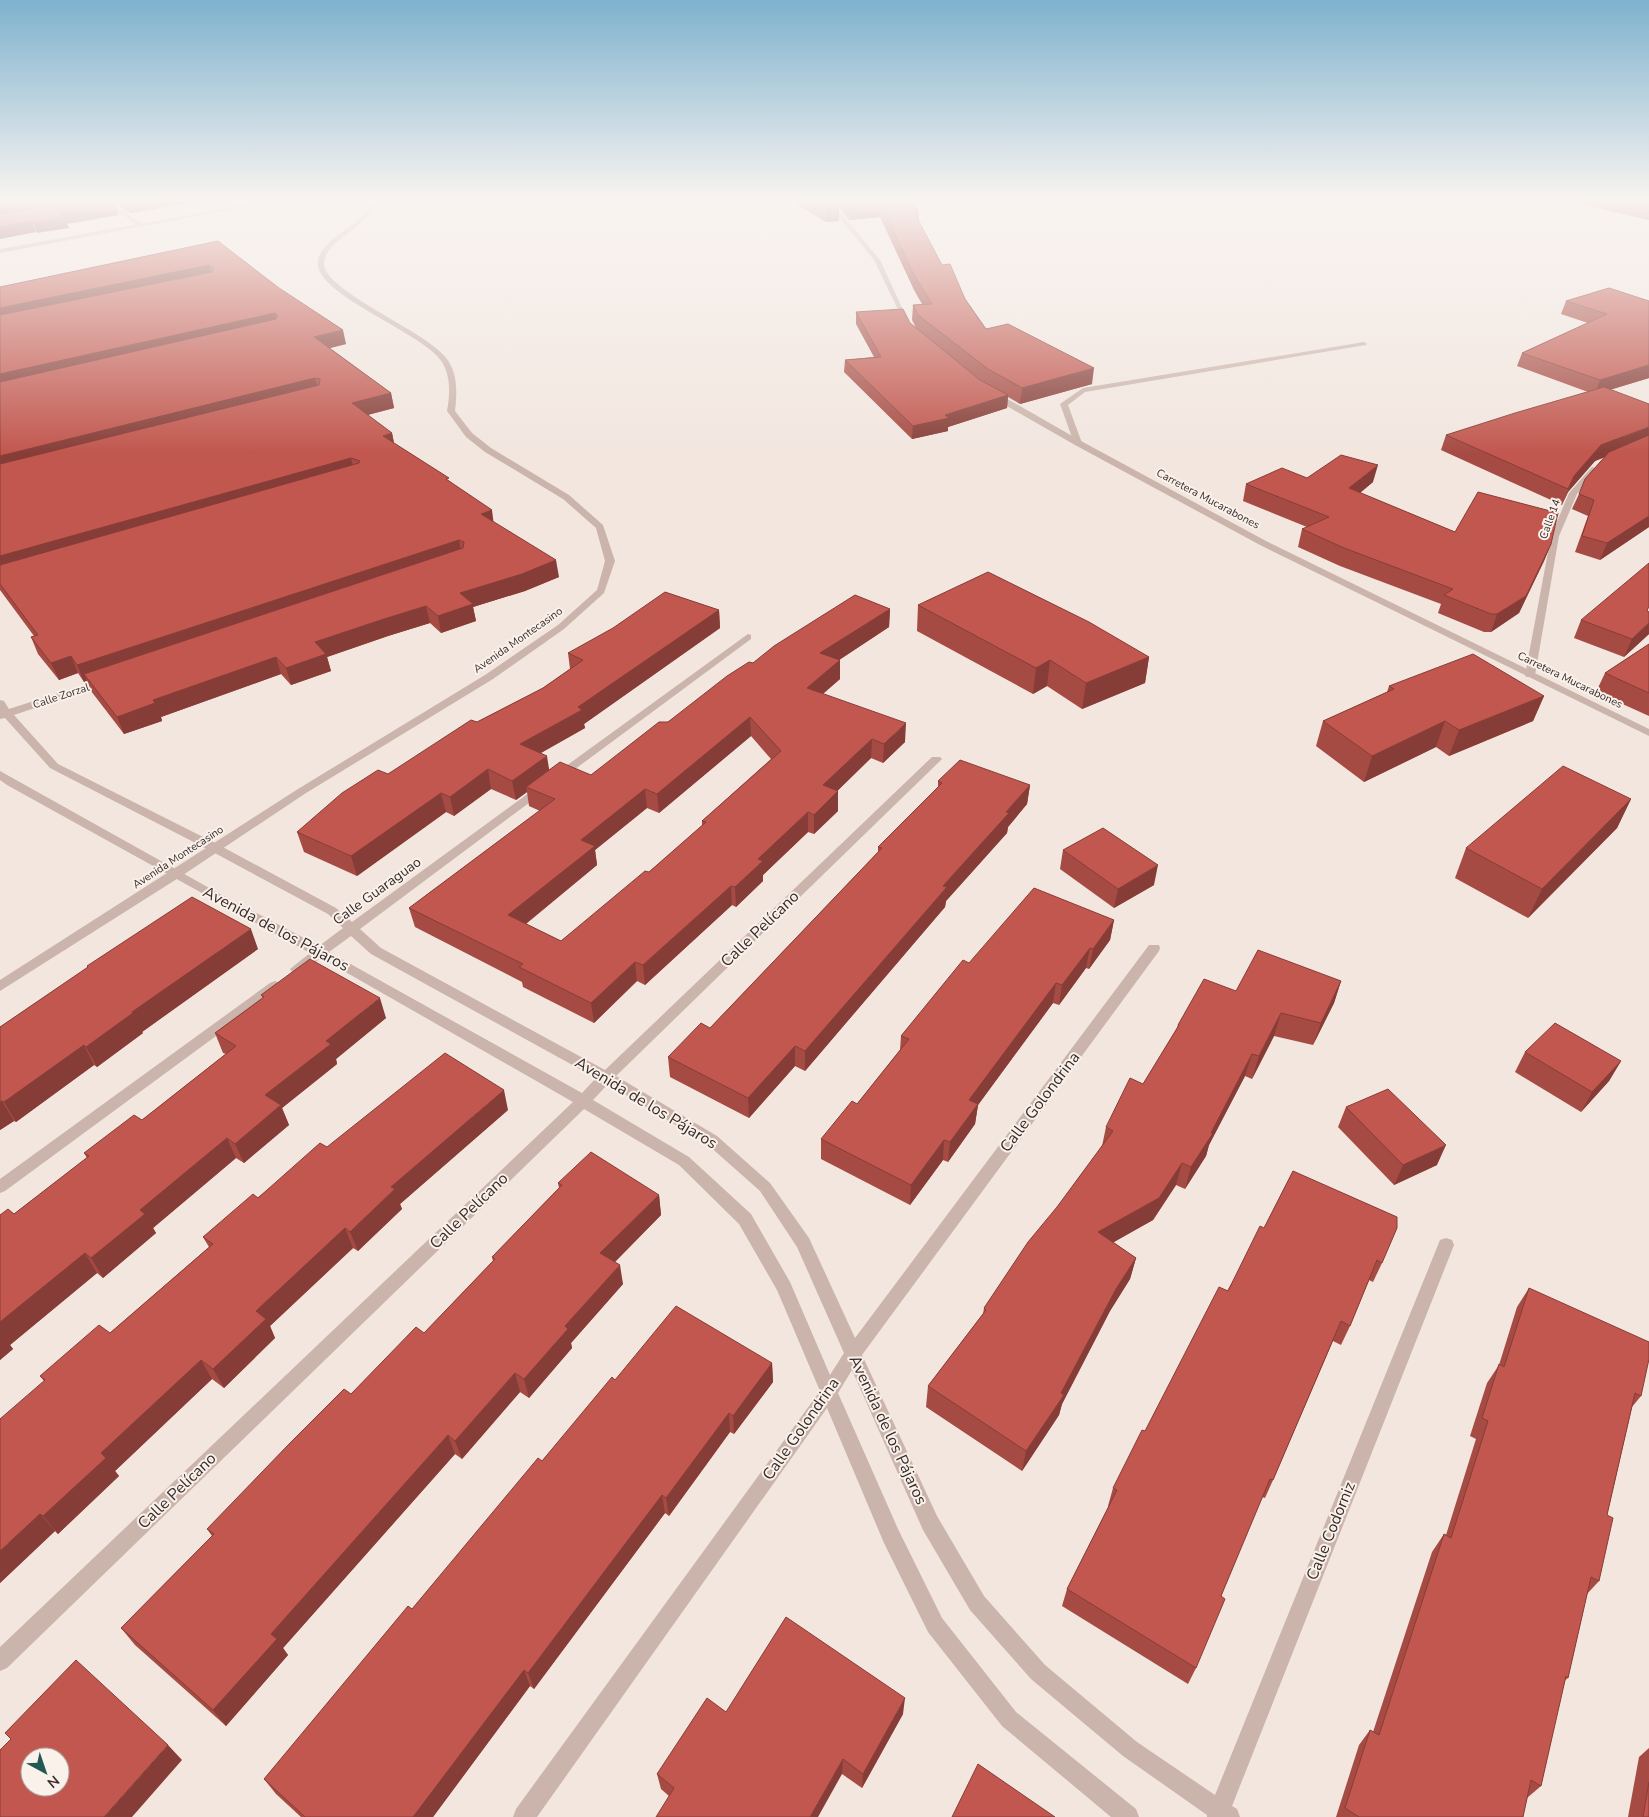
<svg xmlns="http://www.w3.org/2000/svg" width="1649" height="1817" font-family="'Nunito Sans',sans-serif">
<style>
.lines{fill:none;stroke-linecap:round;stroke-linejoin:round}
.minor{fill:#cab4ab;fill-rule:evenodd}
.tertiary{fill:#cab4ab;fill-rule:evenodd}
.wall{fill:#a64b43;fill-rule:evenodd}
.shaded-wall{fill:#873d37}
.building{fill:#c1574e;stroke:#873d37;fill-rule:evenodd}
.labels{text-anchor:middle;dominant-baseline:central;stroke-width:4;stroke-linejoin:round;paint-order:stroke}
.far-street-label{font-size:11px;fill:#382c2a;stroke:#faf1eb}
.street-label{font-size:14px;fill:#382c2a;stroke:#faf1eb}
.near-street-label{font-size:16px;fill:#382c2a;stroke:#faf1eb}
</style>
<rect width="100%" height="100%" fill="#f2e6df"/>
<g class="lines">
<path class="minor" d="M101 200H128L113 204 144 225 139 226 107 205 94 206V204L103 202Z
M1364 342 1367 344 1366 345 1085 392 1068 405 1082 443 1078 445 1074 443 1060 404 1083 388Z
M1592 467 1599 469 1577 494 1559 536 1535 675 1534 677H1526L1525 675 1551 536 1569 493Z
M748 634 751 635V639L563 778H555L553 776 555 774Z
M105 678 110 681 109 683 14 715 58 764 219 845 336 908 352 922 537 787H545L547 789 545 791 360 929 381 948 605 1070 932 757H940L942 759 940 761 616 1076 717 1136 770 1183 809 1238 855 1338 1149 945H1159L1160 948 1159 951 862 1355 937 1516 984 1596 1045 1665 1137 1742 1215 1795 1438 1245 1440 1240 1446 1238 1452 1240 1454 1245 1232 1806 1237 1809 1240 1817H1207V1815L1123 1756 1031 1679 970 1610 923 1530 852 1370 838 1393 898 1529 942 1618 1016 1712 1136 1809 1139 1817H1111L1002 1726 928 1632 884 1543 827 1408 537 1817H513L516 1809 820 1391 777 1290 739 1224 679 1165 584 1109 7 1668 0 1671V1647L573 1102 321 958 302 972H292L290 969 310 953 7 785 0 780V771L220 894 319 946 343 928 328 914 211 851 50 768 5 718 0 719V700L4 701 9 709ZM351 936 371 954 596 1078 582 1093 329 952ZM608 1084 707 1144 760 1191 797 1247 844 1353 830 1375 790 1282 751 1214 689 1157 593 1100Z
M275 981 280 983 282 986 280 989 5 1191 0 1193V1179L270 983Z"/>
<path class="tertiary" d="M272 200H283L0 253V249Z
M372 200H378C369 227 326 240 324 262 320 290 427 331 447 359 458 374 457 393 455 411L472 433 491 448 569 495 603 525 615 561 604 593 564 629 493 679 306 793 180 877 0 991V980L298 789 485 675 558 625 597 590 605 561 596 528 563 499 485 452 466 437 447 411C450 395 451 377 442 362 423 332 312 294 318 261 322 236 363 227 372 200Z
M825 200H831L880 260 910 325 905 324 874 260Z
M991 393H997L1081 441 1266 541 1649 729V736L1260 545 1075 445 991 397Z"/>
</g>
<path class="wall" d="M116 200H205L130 213 117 205Z
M789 200H914V205L919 212V221L942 265 986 329 1092 384 1020 404 1008 397 1007 408 948 427V431L912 439 844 372 845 360 874 357 856 324V312L910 323 916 328 912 320 913 305 922 304 914 290 880 217 849 220 839 207V221L826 222Z
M1564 200H1649V220H1648Z
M218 241 346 344 330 348 391 393 394 408 368 415 392 433 394 443 449 481 494 522 559 577 525 591 473 607 476 621 441 633 430 623 388 636 327 657 331 671 291 685 281 674 161 717 162 721 124 734 91 691 87 681 84 682 78 673 59 680 38 654 31 637 34 636 0 590V287Z
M1609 288 1649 378 1610 390 1649 527 1600 560 1575 552 1588 516 1572 509 1579 494 1605 457 1595 461 1568 492 1562 505 1441 450 1446 435 1588 392 1517 366 1522 353 1588 323 1561 314 1566 301Z
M1307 478 1373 482 1360 493 1455 532 1551 544 1544 561 1519 613 1491 632H1484L1438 613 1441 604 1340 566 1298 547 1302 529 1307 527 1243 501 1246 484Z
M918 605 1149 657 1145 683 1082 709 1047 686 1033 694 917 631Z
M890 609 889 627 839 660H840V679L823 694 905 742 883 763 871 758 837 791 838 811 814 834 808 832 763 875V881L736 907 732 905 645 985 637 981 594 1023 523 987 522 982 415 927 409 908 540 811 529 806 527 792 516 800 491 789 454 816 446 812 357 876 304 852 297 832 388 774 477 722 543 688 570 669 568 653 719 610 720 628 584 724 585 728 541 753 549 769 591 775 753 663ZM751 736 771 759 702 821V826L649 872 561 941 526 924 597 865 595 850 647 808 659 813Z
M1647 611 1649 612V634L1624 657 1574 638 1581 620Z
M1649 644V716L1596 692 1605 673Z
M1389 686 1544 696 1533 721 1449 756 1436 747 1364 782 1316 746 1323 721 1387 692Z
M938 781 1030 785 1027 804 1008 827 1007 833 946 901 945 907 805 1071 795 1066 749 1118 670 1077 668 1057 710 1028 878 852V847L938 787Z
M1631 799 1617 828 1528 918 1455 878 1466 848Z
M1063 850 1154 885 1114 908 1060 869Z
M1114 920 1110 940 1089 969 1086 968 1059 1005 1053 1003 978 1105 975 1124 948 1162 943 1160 910 1205 821 1159V1139L857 1104 900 1050 901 1036 969 963Z
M258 949 142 1032 143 1033 97 1067 94 1065 16 1122 14 1121 0 1130V1027L88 968 87 966Z
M1341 981 1334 1003 1313 1045 1274 1036 1252 1079 1245 1076 1209 1145 1206 1156 1185 1189 1176 1185 1153 1220 1113 1242 1136 1258 1130 1279 1110 1311 1062 1404 1059 1415 1022 1471 926 1407 928 1386 983 1314 984 1308 1102 1146 1106 1127 1143 1084 1176 1030 1178 1025 1236 991Z
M261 995 386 1018 336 1059 337 1064 282 1108 289 1125 244 1163 236 1158 153 1228 156 1233 103 1278 97 1273 10 1345 13 1349 0 1360V1215L14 1214 87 1158 84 1153 142 1120 226 1054 223 1053 215 1033 263 998Z
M1525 1052 1621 1061 1609 1081 1581 1112 1515 1072Z
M1346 1107 1437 1165 1394 1185 1338 1127Z
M508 1110 400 1204 402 1209 358 1251 353 1248 270 1326 275 1338 224 1388 212 1379 115 1471 119 1476 58 1534 55 1531 0 1583 44 1381 40 1376 110 1333 209 1247 203 1237 327 1147Z
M1293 1171 1382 1263 1373 1282 1369 1280 1350 1326 1341 1345 1333 1341 1273 1480 1265 1498 1262 1497 1221 1596 1196 1668 1188 1684 1062 1606 1067 1589 1109 1506H1108L1113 1488 1145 1431 1264 1228Z
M558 1183 659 1195 661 1215 615 1262 623 1284 571 1343 572 1348 529 1398 520 1392 462 1459 455 1454 283 1648 288 1655 226 1726 135 1645 121 1628 212 1536 207 1529 351 1394 424 1333 493 1261 492 1257 559 1188Z
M1529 1288 1641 1396 1632 1407 1607 1515 1599 1581 1587 1594 1568 1678 1564 1681 1541 1786 1527 1798 1523 1817H1336L1359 1745 1370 1730 1373 1732 1432 1552 1444 1534 1446 1535 1476 1439 1470 1436 1487 1383 1499 1365 1517 1307Z
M772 1363 773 1382 734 1434 730 1432 669 1516 665 1513 534 1689 530 1686 433 1817H301L276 1794 264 1779 542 1461 615 1380Z
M726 1712 903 1714 862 1788 842 1774 669 1796 661 1789 657 1774Z
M1649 1748V1817H1628L1639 1757Z"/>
<path class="shaded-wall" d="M37 200H100L0 217V206Z
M142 200H205L130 213 126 202Z
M880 203V217L849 220 850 206Z
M115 204 119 215 67 224 69 228 37 233 33 223 61 213Z
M839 207V221L826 222V208Z
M32 221 36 232 0 239V227Z
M209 265 213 278 0 323V308Z
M275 313 278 326 0 390V374Z
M343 330 346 344 318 351 314 337Z
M1649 365V378L1595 394 1600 380Z
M1094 368 1092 384 1020 404 1022 388Z
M315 378 319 392 0 473V456Z
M391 393 394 408 355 418 352 403Z
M1008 395 1007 408 948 427V431L912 439 913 426Z
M1649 427V439L1595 461 1568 492 1562 505 1574 476 1601 445Z
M392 433 395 448 383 436Z
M351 458 354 473 0 575V556Z
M1378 465 1373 482 1345 505 1349 488Z
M492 510 494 526 481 514Z
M1649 516V527L1600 560 1607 543Z
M459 540 462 556 84 674 87 681 84 682 77 665Z
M1551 544 1544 561 1519 613 1491 632 1497 614Z
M556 560 559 577 525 591 473 607 476 621 441 633 438 616 460 593Z
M426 606 430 623 388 636 327 657 331 671 291 685 286 668 315 642 384 619Z
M890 609 889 627 821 672 820 653Z
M719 610 720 628 584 724 585 728 523 763 520 744 578 707Z
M1649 623V634L1624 657 1632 639Z
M71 656 78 673 59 680 51 663Z
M276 657 281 674 161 717 162 721 124 734 117 717 153 700Z
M1149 657 1145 683 1082 709 1086 683Z
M840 660V679L807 707V688Z
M1050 660 1047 686 1033 694 1036 668Z
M1544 696 1533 721 1449 756 1459 730Z
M750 717 751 736 659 813 657 794Z
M1445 721 1436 747 1364 782 1372 756Z
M906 723 905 742 883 763 884 744Z
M872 739 871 758 823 805V785Z
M547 756 550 775 526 787 527 792 516 800 512 781Z
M488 769 491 789 454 816 450 797Z
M1030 785 1027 804 1008 827 1007 833 946 901 945 907 805 1071V1051L943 886Z
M645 789 647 808 595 850 597 865 512 935 508 915 581 840Z
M838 791V811L814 834V815Z
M441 793 446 812 357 876 351 856Z
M1631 799 1617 828 1528 918 1542 889Z
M808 812V832L763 875V881L736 907 735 887 758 859Z
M1158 865 1154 885 1114 908 1118 889Z
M731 886 732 905 645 985 643 965Z
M1114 920 1110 940 1089 969 1093 949Z
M251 929 258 949 142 1032 143 1033 97 1067 86 1047 132 1012Z
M1090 948 1086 968 1059 1005 1062 985Z
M635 962 637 981 594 1023 591 1003Z
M1341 981 1334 1003 1313 1045 1321 1023Z
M1056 983 1053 1003 978 1105 975 1124 948 1162 950 1142 969 1100Z
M380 998 386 1018 336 1059 337 1064 282 1108 289 1125 244 1163 235 1144 265 1095 326 1041Z
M1281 1013 1274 1036 1252 1079 1259 1056Z
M84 1045 94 1065 16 1122 4 1102Z
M795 1046V1066L749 1118 748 1098Z
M1252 1054 1245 1076 1209 1145 1206 1156 1185 1189 1191 1167 1211 1133Z
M1621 1061 1609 1081 1581 1112 1592 1092Z
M504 1090 508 1110 400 1204 402 1209 358 1251 350 1232 391 1187Z
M2 1101 14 1121 0 1130V1102Z
M227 1138 236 1158 153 1228 156 1233 103 1278 91 1258 140 1210Z
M944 1140 943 1160 910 1205 911 1185Z
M1446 1145 1437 1165 1394 1185 1403 1165Z
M1182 1163 1176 1185 1153 1220 1093 1254 1098 1232Z
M659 1195 661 1215 604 1273 600 1253Z
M345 1228 353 1248 270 1326 275 1338 224 1388 213 1369 256 1311Z
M85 1253 97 1273 10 1345 13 1349 0 1360V1322Z
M1136 1258 1130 1279 1110 1311 1062 1404 1059 1415 1022 1471 1026 1451 1061 1393 1116 1289Z
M620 1265 623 1284 571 1343 572 1348 529 1398 524 1379 565 1326Z
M201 1360 212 1379 115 1471 119 1476 58 1534 43 1516 101 1453Z
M772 1363 773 1382 734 1434 733 1416Z
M515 1373 520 1392 462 1459 455 1441Z
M729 1413 730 1432 669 1516 666 1498Z
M448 1435 455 1454 283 1648 288 1655 226 1726 213 1710 271 1634Z
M662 1495 665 1513 534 1689 528 1673Z
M40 1514 55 1531 0 1583V1551Z
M524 1670 530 1686 433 1817H413Z
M905 1698 903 1714 862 1788 863 1774Z
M168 1745 182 1760 132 1817H104Z
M843 1759 842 1774 818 1817H810Z"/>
<path class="building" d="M0 200H37L0 206Z
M83 200H108L115 204 61 213 65 217 33 223 32 221 0 227V214Z
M122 200H142L126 202Z
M812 200H834L839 207 826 208Z
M844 200H914H911L919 212H914L942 265 950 264 965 299 986 329 1008 324 1094 368 1022 388 988 369 918 315 913 305 932 304 914 275 880 203 850 206Z
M1601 200H1649V211Z
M218 241 279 288 343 330 314 337 391 393 352 403 392 433 383 436 449 478 446 479 492 510 481 514 556 560 522 574 460 593 473 604 438 616 426 606 384 619 315 642 326 654 286 668 276 657 153 700 155 703 117 717 84 674 463 548 464 542 459 540 77 665 71 656 51 663 31 637 38 635 0 584V565L359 463 360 461 351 458 0 556V464L319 385 320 379 315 378 0 456V382L276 319 278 316 275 313 0 374V315L212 272 214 269 209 265 0 308V287Z
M1609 288 1649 301V365L1600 380 1522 353 1607 314 1566 301Z
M903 309 910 323 980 380 1008 395 945 415 949 418 913 426 845 360 881 357 856 312Z
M1604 387 1649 404V427L1601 445 1574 476 1568 489 1446 435 1515 413Z
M1649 435V516L1607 543 1582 536 1594 500 1579 494 1585 479 1609 452Z
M1341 455 1378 465 1349 488 1455 532 1478 492 1558 513 1551 544 1526 596 1497 614H1491L1444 595 1453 589 1344 548 1302 529 1329 517 1246 484 1282 468 1307 478Z
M1649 563V606L1647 611 1649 612V623L1632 639 1581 620Z
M988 572 1089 622 1149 657 1086 683 1050 660 1036 668 918 605Z
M665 592 719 610 578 707 582 710 520 744 547 756 512 781 488 769 450 797 441 793 351 856 297 832 342 793 378 770 388 774 471 720 477 722 543 688 583 660 568 653 613 628Z
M855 595 890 609 820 653 840 660 807 688 906 723 884 744 872 739 823 785 838 791 814 815 808 812 758 859 763 861 735 887 731 886 643 965 635 962 591 1003 519 967 523 964 409 908 555 799 526 787 560 762 591 775 659 722H668L727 676 749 662 753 663 774 646ZM750 717 781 751 702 821 706 822 649 872 645 871 561 941 508 915 595 846 581 840 645 789 657 794Z
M1649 644V693L1605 673Z
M1473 654 1544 696 1459 730 1445 721 1372 756 1323 721 1394 689 1389 686Z
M960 760 1030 785 1006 812 1009 813 943 886 947 887 805 1051 795 1046 748 1098 668 1057 701 1023 710 1028 882 848 878 847 942 783 938 781Z
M1563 766 1631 799 1542 889 1466 848Z
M1103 828 1158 865 1118 889 1063 850Z
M1034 888 1114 920 1093 949 1090 948 1062 985 1056 983 969 1100 978 1104 950 1142 944 1140 911 1185 821 1139 852 1101 857 1104 909 1039 901 1036 963 960 969 963Z
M192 897 251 929 132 1012 133 1013 86 1047 84 1045 4 1102 2 1101 0 1102V1027L88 967 87 966Z
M1258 950 1341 981 1321 1023 1281 1013 1259 1056 1252 1054 1211 1133H1213L1191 1167 1182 1163 1159 1198 1098 1232 1136 1258 1116 1289 1061 1393 1064 1395 1026 1451 928 1386 986 1310 984 1308 1028 1242 1057 1207 1113 1131 1106 1127 1130 1078 1143 1084 1179 1025H1178L1204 979 1236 991Z
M310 959 380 998 326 1041 331 1044 265 1095 281 1105 235 1144 227 1138 140 1210 145 1214 91 1258 85 1253 0 1322V1215L8 1209 14 1214 89 1156 84 1153 134 1115 142 1120 236 1046 215 1033 264 997 261 995Z
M1555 1023 1621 1061 1592 1092 1525 1052Z
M445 1053 504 1090 391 1187 395 1189 350 1232 345 1228 256 1311 266 1319 213 1369 201 1360 101 1453 106 1458 43 1516 40 1514 0 1551V1419L45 1380 40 1376 99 1325 110 1333 213 1244 203 1237 253 1194 258 1198 320 1143 327 1147Z
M1388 1089 1446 1145 1403 1165 1346 1107Z
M591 1152 659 1195 600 1253 620 1265 565 1326 568 1329 524 1379 515 1373 455 1441 448 1435 271 1634 277 1639 213 1710 121 1628 214 1534 207 1529 290 1443 344 1389 351 1394 416 1327 424 1333 495 1259 492 1257 562 1185 558 1183Z
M1293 1171 1397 1217V1228L1382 1263 1377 1260 1350 1326 1341 1321 1273 1480 1270 1479 1221 1596 1225 1599 1196 1668 1067 1589 1117 1490 1113 1488 1142 1430 1145 1431 1219 1287 1228 1291 1260 1226 1264 1228Z
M1529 1288 1649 1342V1359L1641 1396 1635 1393 1607 1515 1613 1518 1599 1581 1591 1577 1568 1678 1566 1676 1541 1786 1531 1780 1523 1817H1359L1345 1808 1370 1730 1379 1735 1444 1534 1451 1538 1488 1421 1482 1418 1499 1364 1504 1367Z
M676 1306 772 1363 733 1416 729 1413 666 1498 662 1495 528 1673 524 1670 413 1817H305L264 1779 408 1606 412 1609 538 1458 542 1461 612 1377 615 1380Z
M786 1617 905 1698 863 1774 843 1759 810 1817H656L674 1788 657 1774 707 1698 726 1712Z
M76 1660 168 1745 104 1817H0V1750L11 1739 5 1733ZM30 1757H60V1787H30Z
M978 1764 1055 1817H952Z
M1649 1782V1817H1643Z"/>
<linearGradient id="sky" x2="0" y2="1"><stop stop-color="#7eb2ce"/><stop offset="0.44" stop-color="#f9f4f1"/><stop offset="1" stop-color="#f9f4f1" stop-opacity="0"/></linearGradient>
<rect width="1649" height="454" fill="url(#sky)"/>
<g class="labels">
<g class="far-street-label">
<text transform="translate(1208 499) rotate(28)">Carretera Mucarabones</text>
<text transform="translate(1550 519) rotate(-70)">Calle 14</text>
<text transform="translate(518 640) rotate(-35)">Avenida Montecasino</text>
<text transform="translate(1570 680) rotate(26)">Carretera Mucarabones</text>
<text transform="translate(61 696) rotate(-18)">Calle Zorzal</text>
<text transform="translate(178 857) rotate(-33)">Avenida Montecasino</text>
</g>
<g class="street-label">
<text transform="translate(377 891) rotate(-36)">Calle Guaraguao</text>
</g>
<g class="near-street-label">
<text transform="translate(276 929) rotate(28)">Avenida de los Pájaros</text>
<text transform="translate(760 929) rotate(-44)">Calle Pelícano</text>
<text transform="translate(1040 1102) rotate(-53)">Calle Golondrina</text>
<text transform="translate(646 1103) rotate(31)">Avenida de los Pájaros</text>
<text transform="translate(469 1211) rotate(-44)">Calle Pelícano</text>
<text transform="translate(801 1429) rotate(-55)">Calle Golondrina</text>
<text transform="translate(888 1430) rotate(65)">Avenida de los Pájaros</text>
<text transform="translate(177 1491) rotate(-44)">Calle Pelícano</text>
<text transform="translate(1331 1531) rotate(-68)">Calle Codorniz</text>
</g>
</g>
<g transform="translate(45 1772) rotate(140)"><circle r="24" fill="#faf1eb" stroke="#aca29e"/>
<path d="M0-4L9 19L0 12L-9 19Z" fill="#215853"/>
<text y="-8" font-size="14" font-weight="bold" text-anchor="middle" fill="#382c2a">N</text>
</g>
</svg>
